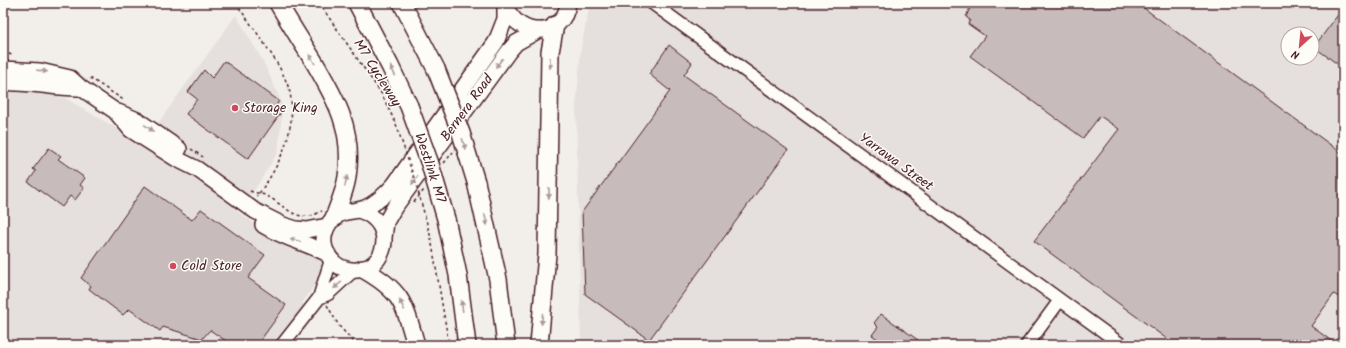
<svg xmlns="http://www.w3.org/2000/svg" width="1346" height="348" font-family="Kalam,sans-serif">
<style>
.built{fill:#e5dfdd;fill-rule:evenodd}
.building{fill:#c8bbbb;stroke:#4a1f2b}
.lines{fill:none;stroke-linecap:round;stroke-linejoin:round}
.minor-casing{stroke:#4a1f2b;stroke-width:15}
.major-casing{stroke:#4a1f2b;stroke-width:18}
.highway-casing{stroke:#4a1f2b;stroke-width:20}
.path{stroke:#4a1f2b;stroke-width:1.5;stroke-dasharray:3 3;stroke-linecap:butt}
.minor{stroke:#fdfcf7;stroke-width:12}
.major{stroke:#fdfcf7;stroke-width:15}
.highway{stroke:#fdfcf7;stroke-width:17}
.highway-bridge-casing{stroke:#4a1f2b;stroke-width:20;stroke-linecap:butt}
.path-bridge{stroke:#4a1f2b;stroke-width:1.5;stroke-dasharray:3 3;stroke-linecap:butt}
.highway-bridge{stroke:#fdfcf7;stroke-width:17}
.oneway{fill:#ac999b}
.poi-dot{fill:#d1495b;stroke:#fdfcf7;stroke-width:1.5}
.labels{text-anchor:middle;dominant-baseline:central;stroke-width:3;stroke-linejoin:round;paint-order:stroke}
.street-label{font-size:14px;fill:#4a1f2b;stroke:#fdfcf7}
.poi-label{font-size:14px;fill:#4a1f2b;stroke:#fdfcf7;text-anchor:start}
</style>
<rect width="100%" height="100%" fill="#f2efeb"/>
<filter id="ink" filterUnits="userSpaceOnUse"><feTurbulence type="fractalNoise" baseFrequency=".025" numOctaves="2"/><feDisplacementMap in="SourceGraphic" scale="8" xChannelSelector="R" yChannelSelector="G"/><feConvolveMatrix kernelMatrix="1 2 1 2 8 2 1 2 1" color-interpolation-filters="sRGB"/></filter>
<g filter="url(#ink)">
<path class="built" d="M590 3H1343V345H581L576 106 581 48ZM1288 34H1312V58H1288Z
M236 15 264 63 283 106 278 152 255 189 237 211 272 236 319 257 323 268 319 279 302 303 316 315 293 345H3V92L37 91 65 98 143 144Z"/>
<path class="building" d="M972 3H1137L1343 154V300L1334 294 1311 326 1337 345H1175L1034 241 1119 129 1100 116 1083 138 970 56 985 36 968 24 970 20 966 17Z
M1343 8V68L1314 47Z
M669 45 692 63 684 75 788 150 649 340 585 294 582 212 670 91 649 74Z
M224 61 279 101 276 106 282 111 248 159 186 114 197 99 188 92 204 70 212 78Z
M49 148 61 156 58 159 85 178 80 185 84 188 75 200 70 196 62 207 28 182 36 171 33 169Z
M145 186 192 220 201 209 265 255 248 278 286 305 257 345H232L210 330 202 339 163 327 160 331 129 309 123 315 89 289 91 286 81 278Z
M881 314 918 340 914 345H886L872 335 878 327 874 323Z"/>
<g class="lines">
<g class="minor-casing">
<path id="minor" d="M652 3 1122 345
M319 298 328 294 354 270
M282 345 319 298 331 260
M1027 345 1060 300"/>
</g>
<g class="major-casing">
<path id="major" d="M505 5C518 39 564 39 568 3
M3 69 40 71 70 78 81 88 115 111 131 130 175 158 197 169 255 211 283 225 296 229 307 230 327 226
M3 83C30 81 55 89 81 88
M118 112 137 120 179 149
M359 210C402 224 384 279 346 269 337 267 330 260 326 251 322 242 324 231 330 222 340 209 352 213 365 208 377 203 385 195 394 185L496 42 505 19V5
M263 225C284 238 306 243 328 254
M384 238 386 222 394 208 509 51 516 43 539 30"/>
</g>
<g class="highway-casing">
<path id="highway" d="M278 3C289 22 301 41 313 60 336 99 354 130 347 177 345 191 339 204 334 218
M357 3 390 66 409 106
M402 3 436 69
M476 182 498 279 506 345
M446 219 458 275 467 345
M363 269C402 291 404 303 416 345
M539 345 547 254 550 52 555 25"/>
</g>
<path class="path" d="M236 3C252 27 281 63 289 89 299 126 279 169 256 197
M319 3 381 93 396 124
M3 56 10 54 13 57
M90 78 125 101
M191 149 203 157
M444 163 453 152
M250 191C255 193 260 193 265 195 286 205 296 226 322 211
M414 202 424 190
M431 238 449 345
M327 305 339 326 357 345"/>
<use href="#minor" class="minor"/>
<use href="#major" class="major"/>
<use href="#highway" class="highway"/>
<g class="highway-bridge-casing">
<path id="highway-bridge" d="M436 69 461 133 476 182
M409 106 430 164 446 219"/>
</g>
<path class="path-bridge" d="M396 124 416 184 431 238"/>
<use href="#highway-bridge" class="highway-bridge"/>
</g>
<defs><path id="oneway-solid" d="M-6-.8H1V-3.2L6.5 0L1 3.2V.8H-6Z"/></defs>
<g class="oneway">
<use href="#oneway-solid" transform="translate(312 59) rotate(-121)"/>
<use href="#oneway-solid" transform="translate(499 63) rotate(127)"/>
<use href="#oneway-solid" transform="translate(550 63) rotate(90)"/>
<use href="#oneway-solid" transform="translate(42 71) rotate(9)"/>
<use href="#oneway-solid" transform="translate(393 71) rotate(-115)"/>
<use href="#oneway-solid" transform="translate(149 128) rotate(35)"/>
<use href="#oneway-solid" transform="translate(464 144) rotate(72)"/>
<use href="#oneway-solid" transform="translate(415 180) rotate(125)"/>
<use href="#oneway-solid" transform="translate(346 181) rotate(-78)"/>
<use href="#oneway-solid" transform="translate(549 193) rotate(91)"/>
<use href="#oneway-solid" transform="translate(486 220) rotate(77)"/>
<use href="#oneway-solid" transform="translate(295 240) rotate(-164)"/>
<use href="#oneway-solid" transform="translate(338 285) rotate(139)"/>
<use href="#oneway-solid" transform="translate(402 305) rotate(-115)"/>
<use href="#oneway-solid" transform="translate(462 306) rotate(-98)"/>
<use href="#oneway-solid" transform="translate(542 319) rotate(96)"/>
</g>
</g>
<g class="poi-dot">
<circle cx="235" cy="108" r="4"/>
<circle cx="173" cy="266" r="4"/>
</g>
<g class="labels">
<g class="street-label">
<text transform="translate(377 73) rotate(58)">M7 Cycleway</text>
<text transform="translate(467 108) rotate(-54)">Bernera Road</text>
<text transform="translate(896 162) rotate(36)">Yarrawa Street</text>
<text transform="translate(430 168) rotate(72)">Westlink M7</text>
</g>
<g class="poi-label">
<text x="243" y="108">Storage King</text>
<text x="181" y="266">Cold Store</text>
</g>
</g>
<rect width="1346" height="348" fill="none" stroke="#fdfcf7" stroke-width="16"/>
<rect x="8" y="8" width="1330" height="332" fill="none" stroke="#4a1f2b" stroke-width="1.5" filter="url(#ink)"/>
<g transform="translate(1300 46) rotate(207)"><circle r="19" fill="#fdfcf7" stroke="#b5a4a5"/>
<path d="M0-3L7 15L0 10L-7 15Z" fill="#d1495b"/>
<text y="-6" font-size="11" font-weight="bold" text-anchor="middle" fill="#4a1f2b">N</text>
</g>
</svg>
